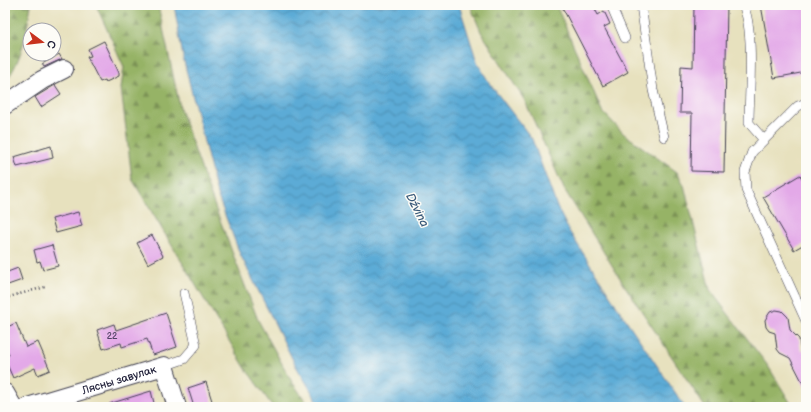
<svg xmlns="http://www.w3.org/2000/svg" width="811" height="412" font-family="'Balsamiq Sans',sans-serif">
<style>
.forest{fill:url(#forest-firs);stroke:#5c6a50}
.water{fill:url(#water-waves);stroke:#3f6688}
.building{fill:#e3a9e8}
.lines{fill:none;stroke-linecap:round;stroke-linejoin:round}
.service-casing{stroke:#403f4f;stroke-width:10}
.minor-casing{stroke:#403f4f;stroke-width:20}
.path{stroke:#403f4f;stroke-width:2.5;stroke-dasharray:1 3;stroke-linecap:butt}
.service{stroke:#fff;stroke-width:9}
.minor{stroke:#fff;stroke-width:18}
.labels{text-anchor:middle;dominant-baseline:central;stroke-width:3;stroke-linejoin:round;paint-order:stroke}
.number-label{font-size:9px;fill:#524466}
.street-label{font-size:11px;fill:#22223b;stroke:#fdfcf7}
.water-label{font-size:12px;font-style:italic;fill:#395979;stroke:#fdfcf7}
</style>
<defs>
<pattern id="forest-firs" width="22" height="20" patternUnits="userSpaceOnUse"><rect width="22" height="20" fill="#96b366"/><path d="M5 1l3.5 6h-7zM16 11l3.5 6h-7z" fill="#7a9155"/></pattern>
<pattern id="water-waves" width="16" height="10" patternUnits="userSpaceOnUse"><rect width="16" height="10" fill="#5cabd6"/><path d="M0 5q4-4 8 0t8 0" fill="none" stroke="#4c8baf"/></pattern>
</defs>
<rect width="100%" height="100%" fill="#fdfcf7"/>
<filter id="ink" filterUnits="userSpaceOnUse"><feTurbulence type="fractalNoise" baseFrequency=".025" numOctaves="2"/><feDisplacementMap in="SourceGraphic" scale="8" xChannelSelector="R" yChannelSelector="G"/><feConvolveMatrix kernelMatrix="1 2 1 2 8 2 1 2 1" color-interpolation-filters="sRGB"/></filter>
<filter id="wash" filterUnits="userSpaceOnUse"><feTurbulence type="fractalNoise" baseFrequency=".012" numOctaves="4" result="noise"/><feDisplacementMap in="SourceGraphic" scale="16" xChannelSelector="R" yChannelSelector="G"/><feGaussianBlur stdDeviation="0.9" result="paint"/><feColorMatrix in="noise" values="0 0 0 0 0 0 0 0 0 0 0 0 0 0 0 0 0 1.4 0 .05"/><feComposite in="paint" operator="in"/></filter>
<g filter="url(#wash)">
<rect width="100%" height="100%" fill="#e7e1be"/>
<path class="forest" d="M5 5H31C26 32 23 60 5 82Z
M96 5H158L181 112 215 207 258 320 292 382 310 407H273L246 369 132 179 121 88 124 67Z
M470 5H556L602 111 624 134 677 172 684 185 710 290 768 366 793 407H705L625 286 564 189 525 101 481 32Z"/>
<path class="water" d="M174 5H459L477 62 490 84 532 139 557 207 569 231 618 308 685 407H321L296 366 240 254 217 194 183 57Z"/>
<g id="blocks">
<path class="building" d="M561 5H593L598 15 604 11 610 24 604 27 628 72 603 86Z
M694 5H727L724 172 691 171 692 113H680L681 66 693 67Z
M761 5H806V72L774 78Z
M104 41 119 73V76L106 82 105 80 100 82 87 57 91 56 88 49Z
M59 54 62 59 44 67 42 64Z
M55 85 61 94 41 107 35 97Z
M51 146 53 158 17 167 14 157Z
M800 175 806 185V243L794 250 763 197Z
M78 212 82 226 56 233 52 219Z
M152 235 163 256 148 264 137 243Z
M52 245 58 266 43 270 40 261 37 262 34 250Z
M18 268 22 280 5 286V273Z
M776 310 782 311 788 317 790 330 799 339 801 352 806 349V389L790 358 780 353 777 349 775 333 769 331 766 327 765 320 770 312Z
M166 313 177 347 153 355 147 339 122 347 121 343 103 349 97 330 114 324 116 330Z
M16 323 26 347 38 342 50 370 38 375 35 368 13 378 5 360V356L9 355 5 345V328Z
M206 382 213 404 205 407H194L188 388Z
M151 391 155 407H110L109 404Z"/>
</g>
</g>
<g filter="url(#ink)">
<use href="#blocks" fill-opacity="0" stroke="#403f4f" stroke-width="1"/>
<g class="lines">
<g class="service-casing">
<path id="service" d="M611 5 625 38
M641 5 653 90 664 137
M743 5C755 31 749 93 749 123L764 140
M806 103 798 106 752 152 745 172 746 190 806 321
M164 366 184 359 196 345 184 293"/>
</g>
<g class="minor-casing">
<g id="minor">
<path d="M5 105 42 80 64 69"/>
<path d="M5 393 13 407"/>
<path id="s1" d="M27 407 164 366 177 407"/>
</g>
</g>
<path class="path" d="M5 298 45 287"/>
<use href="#service" class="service"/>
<use href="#minor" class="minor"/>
</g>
</g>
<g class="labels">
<g class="number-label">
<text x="112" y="336">22</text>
</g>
<g class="street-label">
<text stroke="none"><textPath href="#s1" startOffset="96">Лясны завулак</textPath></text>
</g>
<g class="water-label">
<text transform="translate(417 210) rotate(63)">Dźvina</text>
</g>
</g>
<rect width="811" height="412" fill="none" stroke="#fdfcf7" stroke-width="20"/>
<g transform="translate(42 42) rotate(105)"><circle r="19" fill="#fdfcf7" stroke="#a5a5ac"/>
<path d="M0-3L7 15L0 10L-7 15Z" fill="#c8321e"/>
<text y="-6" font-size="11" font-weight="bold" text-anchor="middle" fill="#22223b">С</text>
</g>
</svg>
